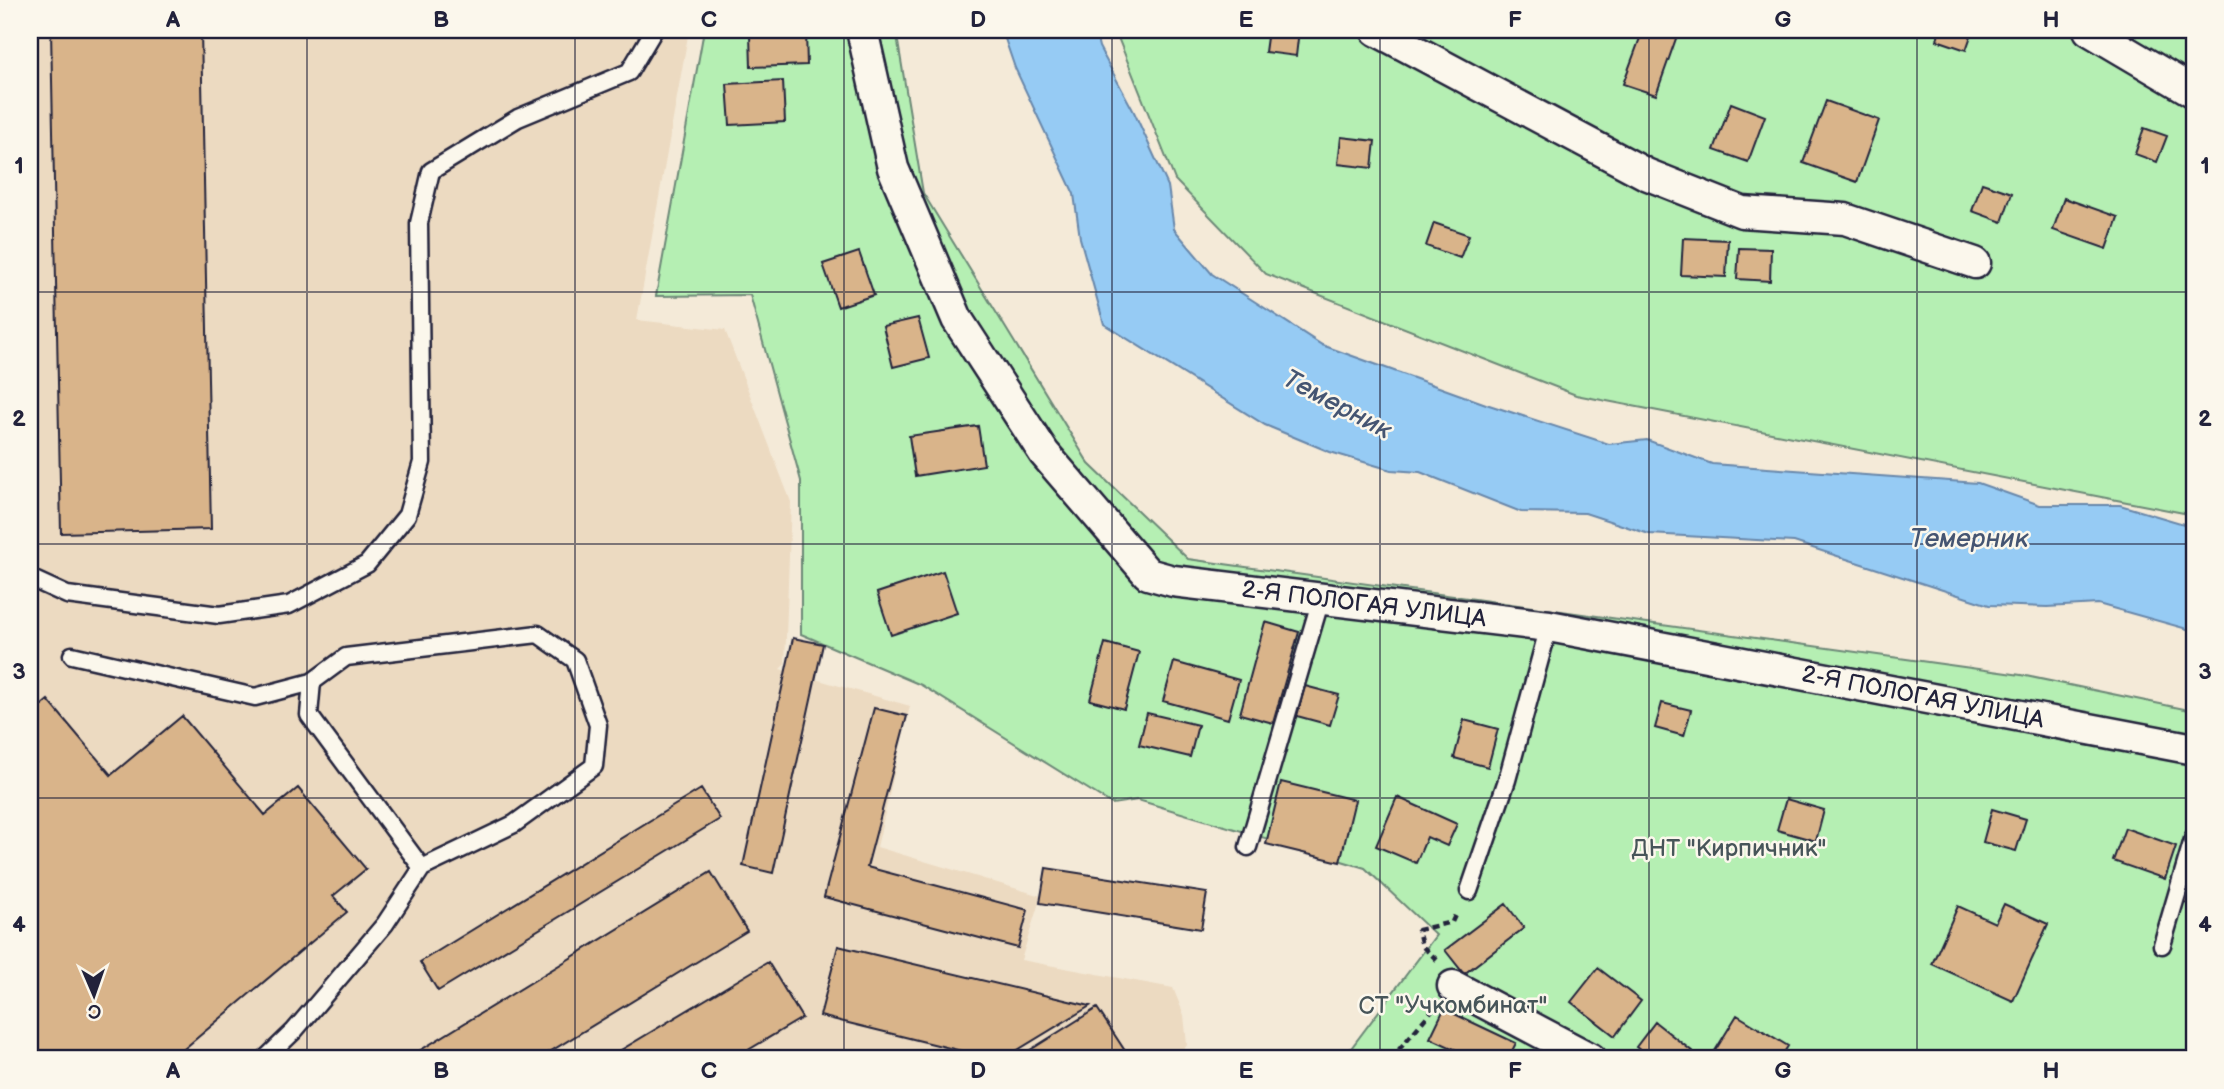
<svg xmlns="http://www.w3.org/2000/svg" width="2224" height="1089" font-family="'Balsamiq Sans',sans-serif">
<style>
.built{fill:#ecdac1}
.green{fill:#b5efb3;stroke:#6c8877;stroke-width:2}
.water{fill:#96cbf4;stroke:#6887aa;stroke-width:2}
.building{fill:#d9b48a;stroke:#22223b;stroke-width:2}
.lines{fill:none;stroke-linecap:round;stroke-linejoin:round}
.lane-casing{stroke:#22223b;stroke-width:21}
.street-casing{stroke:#22223b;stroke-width:35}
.path{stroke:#22223b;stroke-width:4.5;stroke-dasharray:7 5;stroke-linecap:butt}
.lane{stroke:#fbf7ec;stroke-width:16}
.street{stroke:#fbf7ec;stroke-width:30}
.grid{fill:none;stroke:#22223b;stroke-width:2;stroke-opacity:0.55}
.labels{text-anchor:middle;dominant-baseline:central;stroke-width:5;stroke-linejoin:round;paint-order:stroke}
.street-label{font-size:24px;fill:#22223b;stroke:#fbf7ec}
.park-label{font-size:24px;fill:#475559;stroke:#fbf7ec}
.water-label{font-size:26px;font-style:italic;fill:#455572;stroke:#fbf7ec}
.neatline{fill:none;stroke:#22223b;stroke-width:2.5}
.grid-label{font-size:23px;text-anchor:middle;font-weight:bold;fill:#22223b}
</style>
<rect width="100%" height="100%" fill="#f4ead8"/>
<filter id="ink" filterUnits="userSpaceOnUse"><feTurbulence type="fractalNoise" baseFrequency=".0143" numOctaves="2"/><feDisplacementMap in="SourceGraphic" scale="14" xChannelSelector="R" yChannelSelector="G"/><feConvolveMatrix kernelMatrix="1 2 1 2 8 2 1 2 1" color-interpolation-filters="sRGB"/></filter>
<g filter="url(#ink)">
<path class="built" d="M30 30H689L637 320 725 330 791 502 785 664 780 669 910 706 877 847 1041 896 1021 960 1173 988 1184 1015 1187 1045 1177 1059H30Z"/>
<path class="green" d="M704 30H896L923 193 1089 464 1188 559 2021 675 2194 711V1059H1343L1436 935 1365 868 1138 800 1112 804 921 685 801 634V481L750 295 656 296Z
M1115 30H2194V515L1576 395 1266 274 1175 180Z"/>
<path class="water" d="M1002 30H1095L1099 47 1134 112 1168 186 1174 229 1212 274 1322 345 1486 404 1609 444 1647 440 1712 464 1978 483 2040 505H2120L2194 527V631L2098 604 2047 607 1989 605 1794 542 1649 534 1585 513 1521 512 1420 472 1391 470 1330 452 1265 425 1104 324 1080 238 1074 194 1015 68Z"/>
<path class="building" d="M51 30H201L211 529 61 533Z
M1268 30H1299L1296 56 1265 52Z
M1643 30H1679L1656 95 1623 84Z
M1940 30H1973L1966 50 1937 40Z
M806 33 807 65 751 67 750 34Z
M783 81 785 122 730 125 727 84Z
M1826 101 1879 120 1857 182 1803 163Z
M1731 103 1765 116 1748 162 1714 150Z
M2144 128 2167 136 2157 162 2135 154Z
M1341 137 1375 141 1372 168 1338 164Z
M1982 183 2012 193 2002 222 1972 211Z
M2064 198 2118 217 2107 249 2053 230Z
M1434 223 1469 235 1460 258 1426 246Z
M1683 238 1728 240 1726 277 1681 275Z
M1739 248 1771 249 1770 281 1737 279Z
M859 252 874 295 838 307 823 264Z
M918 318 929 358 893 367 883 326Z
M978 426 984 465 915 476 909 436Z
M943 571 957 613 891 635 877 593Z
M1265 622 1299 632 1273 723 1240 714Z
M793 638 823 644 773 873 743 866Z
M1105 643 1139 652 1124 709 1090 700Z
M1174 662 1239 680 1228 719 1163 701Z
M1305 686 1339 695 1330 725 1297 716Z
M48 700 111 775 182 716 265 815 298 788 366 869 333 896 347 912 172 1059H30V715Z
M1662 703 1691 710 1684 736 1655 728Z
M874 708 907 716 867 867 1028 910 1018 948 824 897Z
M1147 713 1198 725 1190 757 1139 745Z
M1464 720 1498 729 1488 767 1454 758Z
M1281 782 1355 800 1340 862 1266 844Z
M701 789 720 819 438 991 420 962Z
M1397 797 1457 824 1447 846 1427 837 1416 863 1376 846Z
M1786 799 1824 810 1816 841 1777 830Z
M1992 809 2026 819 2016 851 1983 842Z
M2125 828 2176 846 2165 879 2113 861Z
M2194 856V906L2182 902Z
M1046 868 1207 893 1201 929 1040 903Z
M711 872 747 931 538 1059H406Z
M1506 904 1524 928 1464 974 1445 950Z
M2004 904 2048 924 2013 1001 1932 964 1958 906 1995 923Z
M838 946 1090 1006 1003 1059H994L820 1016Z
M768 962 802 1018 733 1059H606Z
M1598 968 1641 1001 1615 1036 1571 1002Z
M1097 1008 1129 1057 1126 1059H1016Z
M1444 1009 1516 1043 1508 1059H1476L1430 1038Z
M1737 1015 1788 1046 1780 1059H1710Z
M1655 1022 1693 1052 1687 1059H1652L1636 1047Z"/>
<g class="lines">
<g class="lane-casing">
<path id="lane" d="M30 578 67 595 219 615 289 605 367 564 407 515 422 462 419 223 431 171 518 118 629 72 654 30
M72 655 255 697 312 682
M1248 847 1321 599
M1469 891 1507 780 1549 626
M2162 945 2194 836
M265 1059 294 1031 385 924 422 868 514 824 594 766 598 725 575 660 538 634 346 657 312 682 309 715 422 868"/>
</g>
<g class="street-casing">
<path id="street" d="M862 30 893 168 957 319 1044 453 1148 574 1173 581 1549 626 2194 749
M1376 30 1646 174 1742 212 1845 219 1975 263
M2089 30 2194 92
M1453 986 1591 1059"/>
</g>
<path class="path" d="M1437 960 1422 946 1418 930 1452 922 1456 913
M1391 1059 1433 1009"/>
<use href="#lane" class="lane"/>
<use href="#street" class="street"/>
</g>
</g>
<path class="grid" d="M307 30V1059M575 30V1059M844 30V1059M1112 30V1059M1380 30V1059M1649 30V1059M1917 30V1059M30 292H2194M30 544H2194M30 798H2194"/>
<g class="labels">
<g class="street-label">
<text transform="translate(1364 604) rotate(7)">2-Я ПОЛОГАЯ УЛИЦА</text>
<text transform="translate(1923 697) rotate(11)">2-Я ПОЛОГАЯ УЛИЦА</text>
</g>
<g class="park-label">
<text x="1729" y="848">ДНТ "Кирпичник"</text>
<text x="1453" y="1005">СТ "Учкомбинат"</text>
</g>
<g class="water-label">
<text transform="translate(1337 405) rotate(28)">Темерник</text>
<text x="1969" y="539">Темерник</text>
</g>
</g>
<rect width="2224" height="1089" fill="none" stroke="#fbf7ec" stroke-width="77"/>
<g transform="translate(94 995) rotate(178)" stroke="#fbf7ec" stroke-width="5" paint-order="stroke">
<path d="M0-5L12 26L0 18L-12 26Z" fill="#22223b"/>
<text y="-10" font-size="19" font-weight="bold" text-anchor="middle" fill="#22223b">С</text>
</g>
<rect x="38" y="38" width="2148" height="1012" class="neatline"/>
<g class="grid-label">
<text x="173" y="27">A</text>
<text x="441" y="27">B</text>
<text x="709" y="27">C</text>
<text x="978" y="27">D</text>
<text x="1246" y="27">E</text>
<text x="1515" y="27">F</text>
<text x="1783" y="27">G</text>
<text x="2051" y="27">H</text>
<text x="19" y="173">1</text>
<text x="2205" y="173">1</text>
<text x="19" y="426">2</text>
<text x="2205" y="426">2</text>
<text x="19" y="679">3</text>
<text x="2205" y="679">3</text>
<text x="19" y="932">4</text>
<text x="2205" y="932">4</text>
<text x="173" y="1078">A</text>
<text x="441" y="1078">B</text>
<text x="709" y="1078">C</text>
<text x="978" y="1078">D</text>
<text x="1246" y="1078">E</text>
<text x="1515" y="1078">F</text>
<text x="1783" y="1078">G</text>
<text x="2051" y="1078">H</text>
</g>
</svg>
